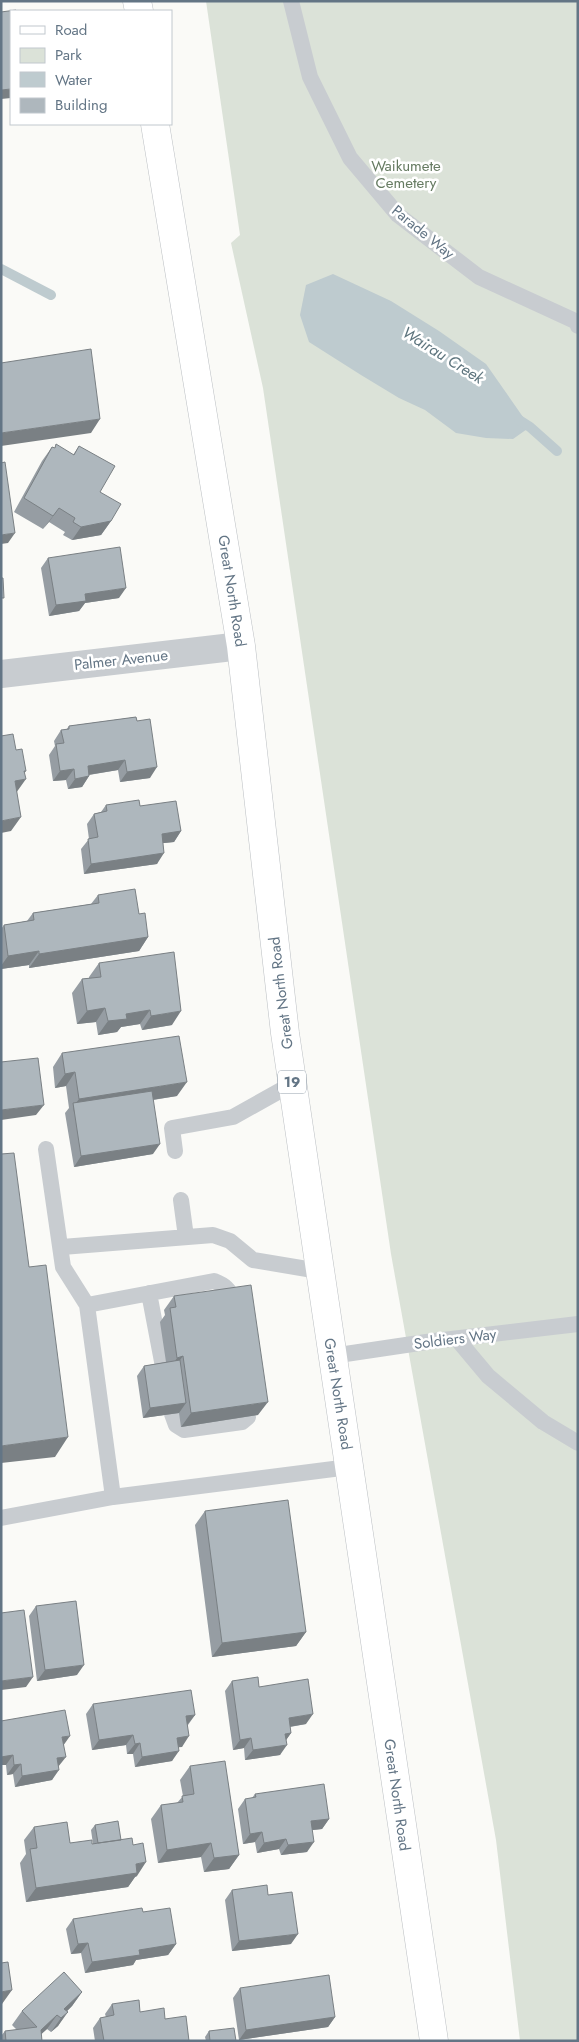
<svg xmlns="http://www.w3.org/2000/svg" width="579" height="2042" font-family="Jost,sans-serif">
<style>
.green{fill:#dbe2d8}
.water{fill:#becbcf}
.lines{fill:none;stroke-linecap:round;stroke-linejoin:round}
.stream{stroke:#becbcf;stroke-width:10}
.primary-casing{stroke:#bbbfc3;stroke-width:29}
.service{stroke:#c8ccd0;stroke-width:16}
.minor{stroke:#c8ccd0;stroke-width:28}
.primary{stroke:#fff;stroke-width:28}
.wall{fill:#969da3}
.shaded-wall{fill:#7a8084}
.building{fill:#aeb7bd;stroke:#7a8084}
.labels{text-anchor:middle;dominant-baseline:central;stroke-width:5;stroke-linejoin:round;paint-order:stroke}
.shield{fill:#fff;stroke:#929eaa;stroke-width:1}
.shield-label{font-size:14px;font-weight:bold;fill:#637585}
.park-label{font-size:15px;fill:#667b62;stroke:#fff}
.street-label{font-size:15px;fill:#637585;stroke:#fff}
.water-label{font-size:16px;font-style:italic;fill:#5e757e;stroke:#fff}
</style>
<rect width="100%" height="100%" fill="#fafaf7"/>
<path class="green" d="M206 1H578V2041H520L496 1840 391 1254 263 388 231 243 240 235Z"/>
<path class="water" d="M333 274 391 301 439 331 486 364 530 427 513 439 486 438 456 433 425 410 399 398 361 375 309 342 300 315 306 285Z"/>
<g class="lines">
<path class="stream" d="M1 269 51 295
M519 420 530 427 557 451"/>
<g class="primary-casing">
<path id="primary" d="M137 1 139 11
M155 124 241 646 285 1033 434 2041"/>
</g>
<path class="service" d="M291 1 310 77 350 158 398 215 479 277 577 322 578 326
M46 1149 63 1267 87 1305 113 1497 349 1467
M175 1151 172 1128 233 1117 292 1084
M181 1200 186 1237
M62 1247 213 1235 230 1241 253 1260 319 1271
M149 1293 164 1372
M87 1305 214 1281C224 1285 230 1289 233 1300
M457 1339 488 1376 543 1422 578 1443
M332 1356 426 1342 578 1324
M172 1414 176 1425 184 1430 242 1422 248 1417
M1 1518 113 1497"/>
<path class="minor" d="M1 674 241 646"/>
<use href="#primary" class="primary"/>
</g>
<path class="wall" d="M79 446 100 492 111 521 101 535 72 540 63 535 65 532 49 522 43 529 14 512 42 461 52 447 73 455Z
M48 558 119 598 85 603 79 611 49 616 41 568Z
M136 717 150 778 120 782 118 770 89 775V776L82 787 68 789 66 780 53 781 49 755 55 746 54 741 61 730H66L69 726Z
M106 805 140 806 181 831 174 842 163 843 157 864 84 874 81 849 89 839 87 824 94 814 101 812Z
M98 895 139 914 148 937 139 951 29 968V965L1 969V929L4 925 27 921 33 913 91 904Z
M99 963 172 1025 142 1030 140 1024 121 1027 117 1032 98 1035 96 1022 77 1024 72 993 82 979 89 978V977Z
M62 1053 177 1096 153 1100V1154L74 1167 65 1113 69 1108 66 1086 55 1088 53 1067Z
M174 1296 258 1415 181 1427 179 1413 143 1418 137 1376 144 1366 166 1362 160 1322 165 1315 164 1310Z
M205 1511 306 1632 296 1646 212 1657 195 1525Z
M36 1606 77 1675 37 1681 29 1616Z
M232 1681 259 1687 306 1724 290 1727 291 1733 286 1740 280 1755 245 1760 244 1748 233 1750 225 1691Z
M93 1704 195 1715 188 1725 182 1747H178L172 1761 135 1767 133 1754H127L126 1745 92 1750 86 1714Z
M1 1721 64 1745 58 1767 52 1780 15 1787 13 1774 7 1775 6 1765H1Z
M190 1766 227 1776 239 1855 229 1869 204 1872 201 1857 158 1863 151 1819 161 1805 177 1803 183 1796 180 1780Z
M255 1794 329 1819 322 1829 312 1830 307 1852 281 1855 279 1849 257 1853 255 1842 243 1844 238 1809 245 1799 252 1798Z
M95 1825 121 1840 137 1876 135 1877 128 1887 26 1902 20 1863 26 1854 24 1840 34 1827 70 1843 92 1844H93L91 1830Z
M232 1890 268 1895 291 1944 232 1951 225 1900Z
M143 1912 176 1944 168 1955 136 1960 133 1965 85 1973 81 1953 71 1954 66 1929 73 1919Z
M240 1988 335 2017 328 2027 239 2040 233 1998Z
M82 1992 72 2006 67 2011 58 2026 51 2032 47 2029 41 2034 42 2041H1V2036L5 2031 17 2030 12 2025 22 2011Z
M112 2004 165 2019 189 2041H95L93 2028 100 2018 106 2017 105 2014Z
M209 2031 236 2041H206L205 2037Z"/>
<path class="shaded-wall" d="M11 89V98L1 99V90Z
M100 419 91 433 1 446V433Z
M59 508 49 522 43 529 53 516Z
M111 521 101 535 72 540 81 527Z
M15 533 8 543 1 544V535Z
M126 588 119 598 85 603 79 611 49 616 56 605 85 594Z
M125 760 118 770 81 776 88 766Z
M157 767 150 778 120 782 127 772Z
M74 769 66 780 53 781 60 771Z
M24 771H26L19 780 26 779 16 793 15 781Z
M89 776 82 787 68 789 75 779Z
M21 817 11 831 1 833V821Z
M181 831 174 842 155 844 162 834Z
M164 853 157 864 84 874 91 864Z
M148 937 139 951 29 968 39 954Z
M39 951 29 965 1 969V966L8 956Z
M105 1008 96 1022 77 1024 87 1011Z
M150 1010 140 1024 121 1027 117 1032 98 1035 108 1021 126 1014Z
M181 1011 172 1025 142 1030 151 1016Z
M75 1072 66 1086 55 1088 65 1074Z
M187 1082 177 1096 74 1112 73 1107 79 1099Z
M44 1105 36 1115 1 1120V1110Z
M160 1144 153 1154 74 1167 81 1156Z
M183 1356 173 1370 167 1372 177 1358Z
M268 1402 258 1415 181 1427 191 1413Z
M186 1403 179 1413 143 1418 150 1408Z
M68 1437 55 1457 1 1463V1446Z
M306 1632 296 1646 212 1657 222 1643Z
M84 1665 77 1675 37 1681 45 1670Z
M33 1677 26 1687 1 1690V1681Z
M313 1714 306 1724 282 1728 289 1718Z
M195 1715 187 1725 186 1716Z
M291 1733 284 1743 285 1734Z
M133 1735 126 1745 92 1750 99 1740Z
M70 1736 63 1746 62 1737Z
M189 1736 182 1747 170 1748 177 1738Z
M251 1738 244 1748 233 1750 240 1740Z
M140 1743 133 1754H127L135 1744Z
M287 1745 280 1755 245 1760 253 1750Z
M179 1751 172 1761 135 1767 142 1757Z
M13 1755 6 1765H1V1757Z
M66 1757 58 1767 57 1758Z
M21 1764 13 1774 7 1775 14 1765Z
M59 1770 52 1780 15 1787 22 1776Z
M329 1819 322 1829 304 1831 311 1821Z
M262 1832 255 1842 243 1844 250 1834Z
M286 1839 279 1849 257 1853 264 1843Z
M314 1842 307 1852 281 1855 288 1845Z
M211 1843 201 1857 158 1863 167 1850Z
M239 1855 229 1869 204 1872 214 1858Z
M146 1862 137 1876 135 1877 128 1887 26 1902 36 1888 136 1864Z
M298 1934 291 1944 232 1951 239 1941Z
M88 1943 81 1953 71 1954 78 1944Z
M176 1944 168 1955 136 1960 133 1965 85 1973 92 1962 139 1950Z
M12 1990 2 2004H1V1992Z
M82 1992 72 2006 60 2018 64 2009Z
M68 2012 58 2026 51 2032 61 2018Z
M57 2015 47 2029 34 2041 41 2030Z
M335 2017 328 2027 239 2040 246 2030Z"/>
<path class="building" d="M16 10V11H11V89L1 90V12Z
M91 349 100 419 1 433V363Z
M56 444 74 455 79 446 115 466 100 492 121 504 111 521 81 527 73 522 75 518 59 508 53 516 24 498 52 447 55 448Z
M5 462 15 533 1 535V463Z
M120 547 126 588 85 594 86 601 56 605 48 558Z
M1 578H3L4 598H1Z
M136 717 137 721 150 719 157 767 127 772 125 760 88 766 89 776 75 779 74 769 60 771 56 744 64 743 61 730 69 729V726Z
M13 734 16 750 22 749 26 771H24L26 779 15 781 21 817 1 821V736Z
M139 800 140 806 176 801 181 831 162 834 164 853 91 864 88 839 98 837 94 814 107 811 106 805Z
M135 889 139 914 145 913 148 937 39 954V951L8 956 4 925 34 920 33 913 99 903 98 895Z
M174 952 181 1011 151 1016 150 1010 126 1014 127 1019 108 1021 105 1008 87 1011 82 979 101 977 99 963Z
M179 1036 187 1082 79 1099 75 1072 65 1074 62 1053Z
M38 1058 44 1105 1 1110V1062Z
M152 1091 160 1144 81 1156 73 1103Z
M14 1153 29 1267 46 1265 68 1437 1 1446V1154Z
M251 1285 268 1402 191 1413 183 1356 177 1358 170 1308 176 1307 174 1296Z
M180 1360 186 1403 150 1408 144 1366Z
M288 1500 306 1632 222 1643 205 1511Z
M76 1601 84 1665 45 1670 36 1606Z
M24 1610 33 1677 1 1681V1613Z
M258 1677 259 1687 308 1679 313 1714 289 1718 291 1733 285 1734 287 1745 253 1750 251 1738 240 1740 232 1681Z
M191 1690 195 1715 186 1716 189 1736 177 1738 179 1751 142 1757 140 1743 135 1744 133 1735 99 1740 93 1704Z
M65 1710 70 1736 62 1737 66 1757 57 1758 59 1770 22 1776 21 1764 14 1765 13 1755 1 1757V1721Z
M225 1761 239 1855 214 1858 211 1843 167 1850 161 1805 183 1802 182 1796 194 1794 190 1766Z
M324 1784 329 1819 311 1821 314 1842 288 1845 286 1839 264 1843 262 1832 250 1834 245 1799 256 1797 255 1794Z
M118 1821 121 1840 98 1843 95 1825Z
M67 1822 70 1843 92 1840V1844L132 1838 133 1845 143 1843 146 1862 136 1864 137 1873 36 1888 30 1849 37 1848 34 1827Z
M267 1885 268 1895 292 1892 298 1934 239 1941 232 1890Z
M142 1908 143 1912 170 1908 176 1944 139 1950 140 1955 92 1962 88 1943 78 1944 73 1919Z
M8 1962 12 1990 1 1992V1963Z
M64 1972 82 1992 64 2009 68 2012 61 2018 57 2015 41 2030 42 2041H6L5 2031 37 2027 22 2011Z
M329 1975 335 2017 246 2030 240 1988Z
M139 2000 140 2012 164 2008 165 2019 186 2016 189 2041H104L100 2018 114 2015 112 2004Z
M234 2028 236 2041H210L209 2031Z"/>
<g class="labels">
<rect class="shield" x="278" y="1070.5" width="28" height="23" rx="4"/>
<g class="shield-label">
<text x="292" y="1082">19</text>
</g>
<g class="park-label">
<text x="406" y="166">Waikumete<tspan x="406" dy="17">Cemetery</tspan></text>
</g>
<g class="street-label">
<text transform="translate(423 232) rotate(39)">Parade Way</text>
<text transform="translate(232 591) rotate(81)">Great North Road</text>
<text transform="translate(121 660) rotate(-6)">Palmer Avenue</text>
<text transform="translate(281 993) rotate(-97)">Great North Road</text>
<text transform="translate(455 1339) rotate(-7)">Soldiers Way</text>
<text transform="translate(338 1394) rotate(81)">Great North Road</text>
<text transform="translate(397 1795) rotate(82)">Great North Road</text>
</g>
<g class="water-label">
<text transform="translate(443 355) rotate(32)">Wairau Creek</text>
</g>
</g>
<rect width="579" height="2042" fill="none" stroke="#637585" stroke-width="5"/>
<rect x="10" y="10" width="162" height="115" fill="#ffffff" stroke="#c1c8ce"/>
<rect x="20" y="26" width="25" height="8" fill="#ffffff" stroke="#c1c8ce"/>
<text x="55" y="35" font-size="15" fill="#637585">Road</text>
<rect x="20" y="48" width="25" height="15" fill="#dbe2d8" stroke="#c1c8ce"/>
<text x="55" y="60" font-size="15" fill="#637585">Park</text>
<rect x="20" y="72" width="25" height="15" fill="#becbcf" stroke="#c1c8ce"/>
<text x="55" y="85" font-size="15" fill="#637585">Water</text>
<rect x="20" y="98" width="25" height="15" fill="#aeb7bd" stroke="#c1c8ce"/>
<text x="55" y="110" font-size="15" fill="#637585">Building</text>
</svg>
